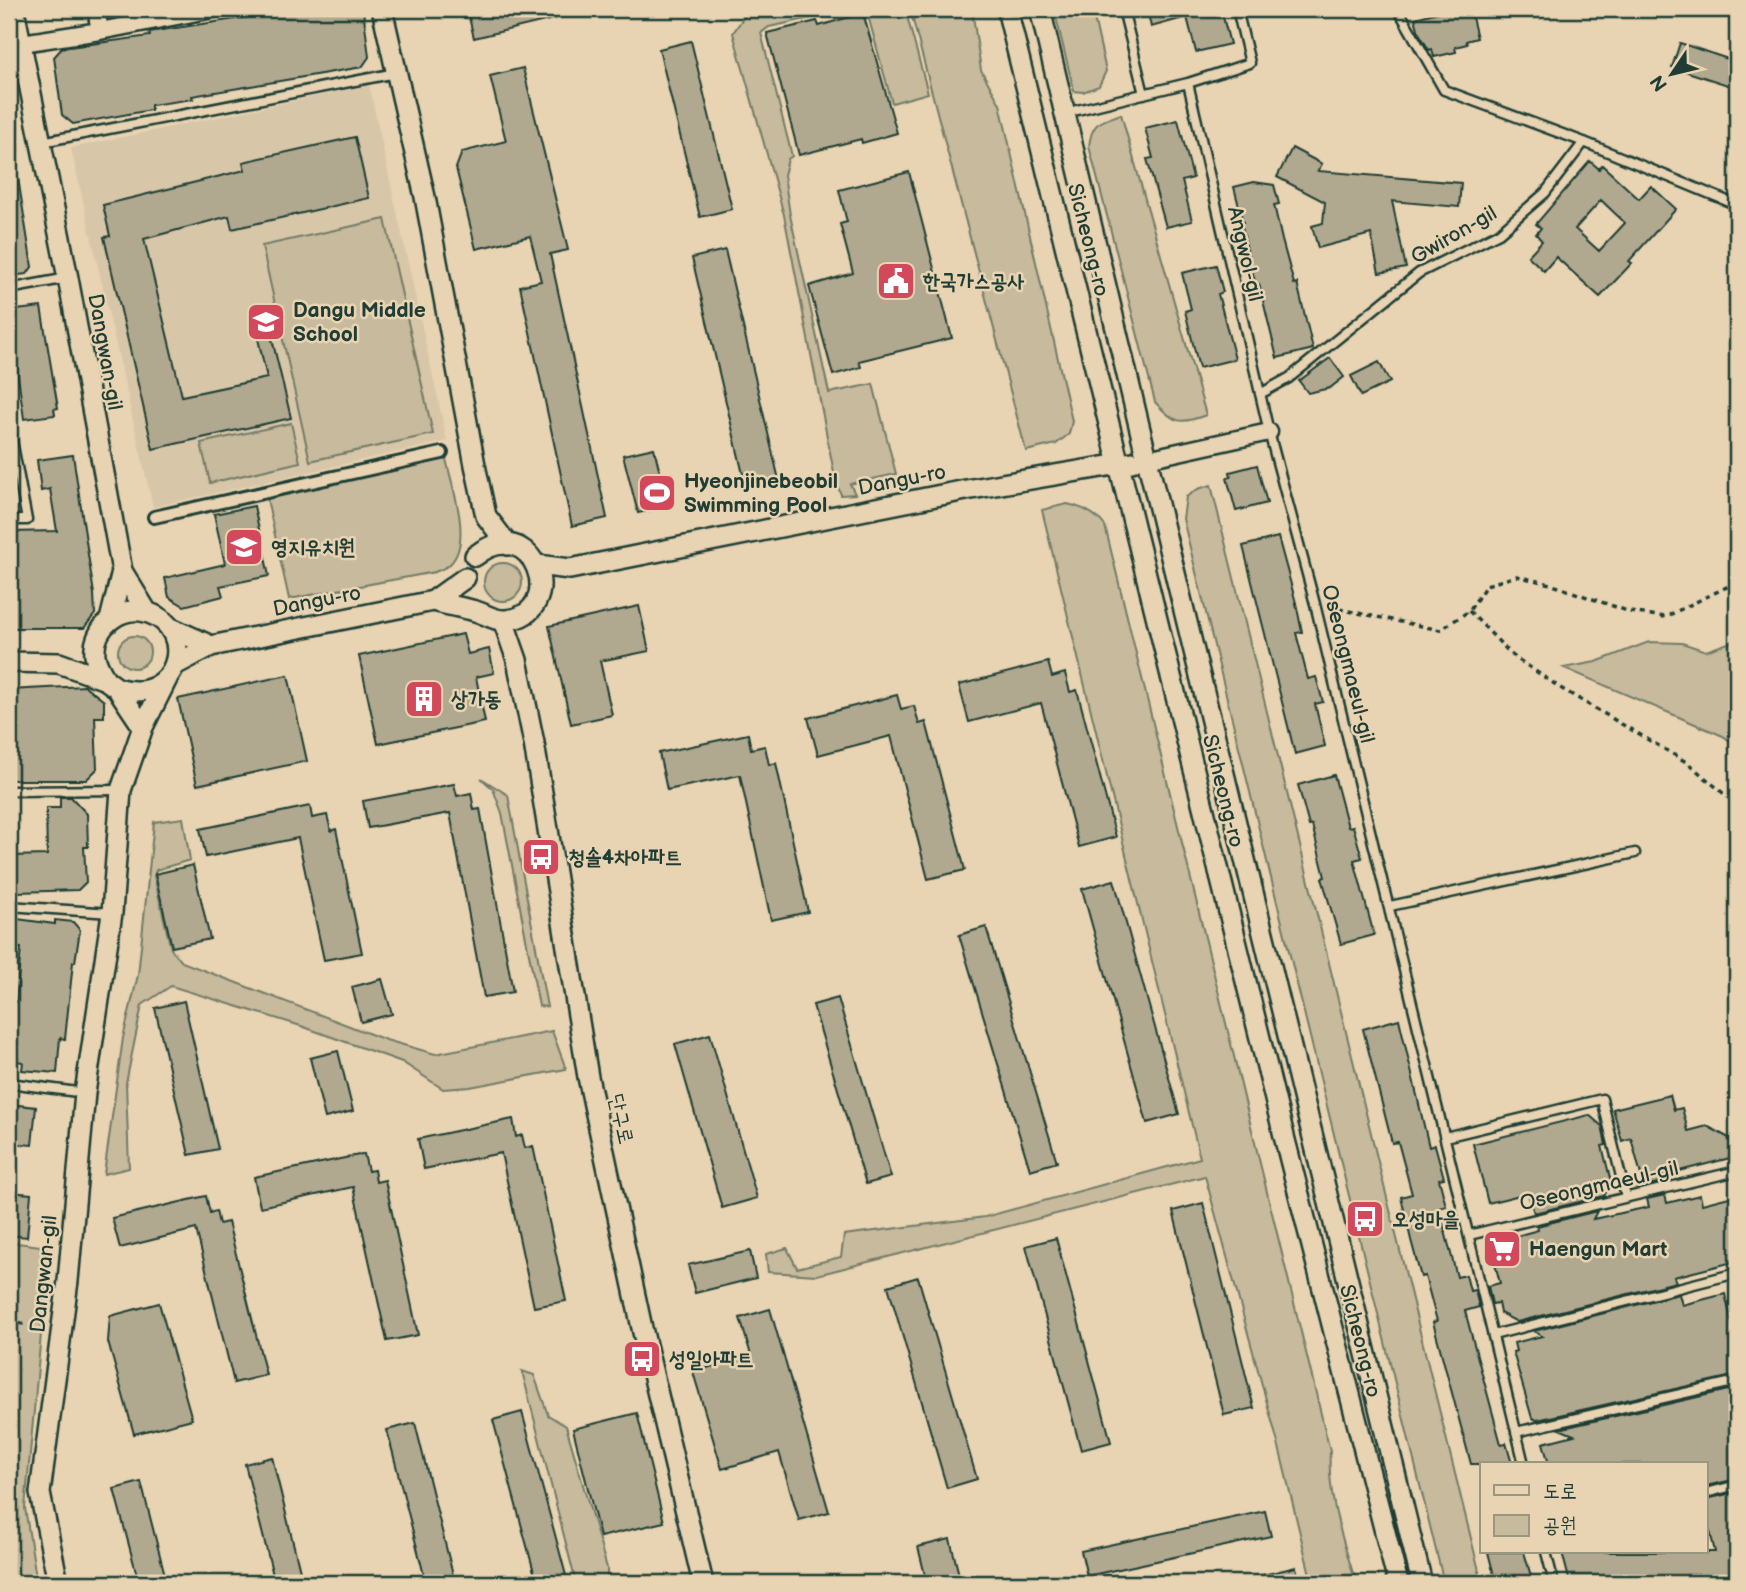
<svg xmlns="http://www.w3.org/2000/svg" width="1746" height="1592" font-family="'Balsamiq Sans','Poor Story',sans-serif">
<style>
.built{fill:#d8c6a8}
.green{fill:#c7ba9d;stroke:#737c68;stroke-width:2}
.building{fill:#b1a98f;stroke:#1f3d34;stroke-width:2;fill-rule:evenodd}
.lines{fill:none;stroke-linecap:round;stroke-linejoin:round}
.service-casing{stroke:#1f3d34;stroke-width:13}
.pedestrian-casing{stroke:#1f3d34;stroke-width:16}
.minor-casing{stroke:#1f3d34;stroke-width:21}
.tertiary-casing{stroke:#1f3d34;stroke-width:24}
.path{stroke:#1f3d34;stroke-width:3.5;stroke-dasharray:5 5;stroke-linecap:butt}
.service{stroke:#e8d3b2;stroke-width:8}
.pedestrian{stroke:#e8d3b2;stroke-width:10}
.minor{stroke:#e8d3b2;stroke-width:16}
.tertiary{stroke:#e8d3b2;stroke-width:19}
.labels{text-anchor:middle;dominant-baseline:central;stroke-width:5;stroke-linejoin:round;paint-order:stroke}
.street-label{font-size:21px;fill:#1f3d34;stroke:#e8d3b2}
.poi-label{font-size:21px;font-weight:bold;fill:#1f3d34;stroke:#e8d3b2;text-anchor:start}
</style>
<rect width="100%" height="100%" fill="#e8d3b2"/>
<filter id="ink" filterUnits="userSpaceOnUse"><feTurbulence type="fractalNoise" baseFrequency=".0143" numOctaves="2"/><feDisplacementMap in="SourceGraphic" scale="14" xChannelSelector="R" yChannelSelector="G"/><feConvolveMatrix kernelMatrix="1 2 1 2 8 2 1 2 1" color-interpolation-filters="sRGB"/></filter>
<g filter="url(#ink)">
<path class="built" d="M369 85 447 441 153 507 71 148Z"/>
<path class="green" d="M749 9H853L769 27 761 33 792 156 788 159 784 175 790 215 829 393 873 384 896 474 850 484 855 494 841 495 835 478 784 215 733 33Z
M880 9H905L928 93 892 103 867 12Z
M910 9H972L981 70 1000 104 1072 421 1069 434 1056 444 1026 451Z
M1054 9H1092L1106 71 1099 86 1083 92 1074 91Z
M1121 114 1206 415C1180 425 1174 423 1155 402L1089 146C1092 121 1100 122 1121 114Z
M385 219 433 434 310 461 262 246Z
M291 423 300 462 210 483 201 443Z
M446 459C452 486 473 542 450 564 446 568 439 570 435 572L289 599 267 499Z
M1211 485 1482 1583H1444L1183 519 1186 497 1198 489Z
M1067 504C1083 507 1095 513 1105 526L1330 1451C1327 1497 1343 1540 1356 1583H1312L1279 1447 1205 1176 817 1275 768 1272 766 1254 787 1248 797 1268 841 1257 844 1235 985 1217 1200 1158 1042 510Z
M484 582a19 19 0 1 1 38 0a19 19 0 1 1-38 0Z
M118 652a16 16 0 1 1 32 0a16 16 0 1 1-32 0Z
M1737 640V746L1723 736 1564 668 1596 662 1649 642 1682 643 1706 651Z
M481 778 508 795 547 1007 539 1006 502 813 493 789Z
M183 818 190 860 156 870 154 876 171 949 182 962 386 1040 435 1054 552 1031 566 1069 470 1087 443 1089 402 1062 301 1026 171 986 142 1005 126 1083 129 1168 104 1174 123 1038 138 975 154 822Z
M9 1242 49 1247 25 1508 37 1583H9Z
M522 1371 534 1375 548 1415 566 1426 607 1568V1583H576Z"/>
<path class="building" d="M281 9H363L369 57 362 67 192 96 193 99 151 105V110L73 124 62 115 54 57 62 48 150 36 149 32 282 12Z
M467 9H573L574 14 474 38Z
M1147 9H1221L1230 44 1196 52 1187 17 1151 27Z
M1450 9H1470L1477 38 1466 41 1467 44 1455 47 1456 52 1434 57 1432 49 1429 50 1419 33 1415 18Z
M863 13 897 133 862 143 861 139 799 155 767 33 817 21 819 26Z
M691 41 732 209 700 217 659 49Z
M1680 43 1737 62V88L1672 67Z
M523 68 568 250 550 254 607 518 572 526 520 286 541 281 530 236 476 249 456 168 462 152 506 141 490 76Z
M1178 120 1193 178 1182 181 1192 221 1166 227 1147 159 1153 158 1145 128Z
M355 137 369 198 232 229 229 216 144 239 182 396 267 378 254 321 267 318 291 418 153 449 104 237 110 236 103 205 245 170 243 162Z
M1292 148 1322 164 1318 171 1461 183 1459 207 1392 201 1406 268 1379 273 1371 234 1318 248 1312 226 1323 223 1325 202 1277 177Z
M1590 161 1599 169 1602 165 1639 199 1651 186 1676 209 1629 261 1632 263 1600 297 1556 257 1544 271 1528 256 1542 241 1536 234 1541 228 1536 224ZM1601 200 1625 223 1599 251 1575 229Z
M909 172 952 338 859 361 861 367 833 375 809 286 853 273 840 224 847 222 839 190Z
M18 178 32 267 27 274 9 276V179Z
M1254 182 1274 185 1279 204 1274 205 1282 240 1294 284 1297 283 1313 349 1277 358 1259 284 1256 285 1249 259 1241 222H1243L1234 187Z
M725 250 779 480 746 487 692 258Z
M1216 265 1223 292 1218 294 1235 359 1199 368 1185 311 1191 309 1182 273Z
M41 307 58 408 54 409 55 415 24 419 13 340H9V311Z
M1330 358 1344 377 1330 388 1308 393 1299 381Z
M1379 362 1390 382 1361 396 1351 376Z
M654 448 668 506 638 513 623 455Z
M73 455 94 594 95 614 84 628H9V532L57 531 50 489 41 491 37 460Z
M1257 465 1267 503 1236 511 1227 478 1231 477 1230 472Z
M254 506 269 576 220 586 223 596 184 606 169 597 165 578 225 564 214 514Z
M1278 537 1296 603 1302 632 1296 633 1308 679 1316 677 1323 702 1315 704 1325 746 1295 754 1243 546Z
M639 606 649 651 600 661 612 715 571 724 549 626Z
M463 634 468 654 489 649 494 673 476 677 485 722 378 744 359 656Z
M1048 662 1052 677 1065 673 1070 692 1077 690 1116 837 1079 847 1041 703 969 722 959 685Z
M288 675 307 761 197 785 178 699Z
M85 686 104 701V717H95L97 769 86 780H9V690Z
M897 695 901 709 914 706 919 724 926 722 965 870 928 879 891 736 818 755 808 718Z
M748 734 751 749 765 746 769 765 776 763 808 912 771 920 740 775 667 790 659 753Z
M1334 775 1348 827 1353 826 1362 858 1354 860 1374 935 1341 944 1322 878 1325 877 1312 825 1309 826 1298 785Z
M454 784 457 796 471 793 474 810 480 809 513 992 484 997 450 813 368 828 363 801Z
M60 797H71L87 814 88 847H84L86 882 78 890 18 892V885L9 886V856L47 855 46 808H60Z
M310 806 312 818 327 815 331 831 336 829 362 953 324 960 298 838 206 857 200 829Z
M193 865 210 939 172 947 155 874Z
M1114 880 1179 1114 1147 1123 1082 889Z
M17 919 55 924V920L73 922 80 930 75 962H73L65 1039 60 1038 57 1073 22 1070 23 1062 9 1060V1001L16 1002 21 948 9 946V923Z
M986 927 1057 1162 1030 1170 959 935Z
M382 979 392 1014 361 1022 352 987Z
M838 998 891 1177 866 1184 813 1005Z
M184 1001 218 1149 189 1155 155 1008Z
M1399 1019 1429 1147 1435 1145 1444 1178 1439 1179 1446 1206 1439 1208 1457 1277 1466 1275 1470 1291 1475 1290 1479 1307 1465 1311 1501 1444 1506 1443 1512 1464H1471L1433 1322 1437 1321 1425 1276 1421 1277 1411 1240 1401 1197 1412 1194 1398 1142 1392 1143 1363 1029Z
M710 1034 757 1198 722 1208 675 1044Z
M338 1051 353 1111 325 1118 310 1058Z
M1670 1095 1674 1110 1682 1108 1688 1131 1707 1126 1729 1138 1734 1157 1660 1176 1662 1182 1644 1186 1631 1138 1622 1141 1613 1109Z
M9 1104 36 1107 32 1145 9 1143Z
M1589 1115 1602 1126 1606 1145 1602 1146 1611 1182 1604 1196 1534 1213 1528 1193 1488 1203 1473 1144Z
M513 1119 516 1137 522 1135 525 1148 533 1146 566 1301 534 1307 501 1153 424 1169 418 1139Z
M364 1154 368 1171 374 1170 376 1182 385 1180 418 1335 387 1341 353 1187 260 1207 254 1177Z
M9 1192 31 1194 27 1237 9 1235Z
M1665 1195 1667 1203 1700 1195 1702 1204 1737 1195V1261L1674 1277 1676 1282 1517 1322 1500 1313 1498 1303 1492 1304 1488 1286 1500 1283 1492 1252 1498 1241 1538 1230 1537 1226 1597 1211 1593 1219 1649 1207 1647 1199Z
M206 1196 210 1213 216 1211 219 1224 228 1222 266 1375 234 1383 196 1229 120 1248 112 1218Z
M1203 1203 1254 1408 1224 1415 1173 1211Z
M1056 1238 1111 1442 1081 1450 1026 1246Z
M750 1251 756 1278 695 1293 688 1265Z
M918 1277 977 1479 947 1488 888 1286Z
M1679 1294 1682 1305 1725 1294 1737 1345V1375L1537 1420 1532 1418 1513 1352 1516 1351 1514 1343 1542 1336 1534 1331Z
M159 1303 192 1419 134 1434 108 1342 110 1316Z
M770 1309 829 1512 799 1520 779 1452 722 1469 693 1372 751 1355 740 1318Z
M1737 1388V1479L1706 1486V1464H1549L1543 1443 1574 1435 1559 1429Z
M522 1412 568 1583H537L493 1420Z
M637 1413 664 1522 600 1537 573 1429Z
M415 1423 455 1583H426L387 1430Z
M272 1457 303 1583H275L245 1464Z
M141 1482 167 1583H139L114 1489Z
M1737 1492V1577L1715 1583H1570L1562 1552H1715L1706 1515V1499Z
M1265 1511 1271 1536 1087 1576 1081 1551Z
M950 1539 961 1583H927L918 1547Z
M1488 1552H1524L1533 1583H1496Z
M1296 1567 1300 1583H1255V1577Z"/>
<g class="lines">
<g class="service-casing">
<path id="service" d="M1123 9 1144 94
M1398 9 1444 90 1584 142 1737 205
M1188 83 1269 432 1315 604 1524 1464
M1065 113 1188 83 1250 63 1237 9
M42 142 396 73
M9 289 68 278
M1260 394 1289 378 1419 273 1499 233 1545 193 1584 142
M9 424 27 520H9
M9 791 121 790
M9 906 111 913
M1390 906 1635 853
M9 1083 85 1093
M1445 1137 1602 1099 1626 1197
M1469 1235 1737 1171
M1493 1335 1737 1273
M1516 1432 1737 1381
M1706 1493 1737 1485
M1546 1552 1554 1583"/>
</g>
<g class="pedestrian-casing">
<path id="pedestrian" d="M154 517 442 453"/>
</g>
<g class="minor-casing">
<path id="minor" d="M96 9 100 31
M9 45 100 31 213 9
M1147 459 1269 432"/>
</g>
<g class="tertiary-casing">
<path id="tertiary" d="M14 9 68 278 122 571 147 612
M382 9 425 197 475 465 486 516 508 545
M1007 9 1285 1140 1398 1583
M1040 9 1147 459 1422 1583
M537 565 570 569 966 490 1132 462
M433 601C447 605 461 607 475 611 486 614 494 621 506 620 570 614 534 509 475 556
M110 620 122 571
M503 620 517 660 534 743 588 1077 642 1328 703 1583
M169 627 211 646
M9 662 59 663 106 680 117 688 143 727
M175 665 211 646 433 601 465 578
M106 680C101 672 96 665 95 655 92 627 122 603 149 613 198 630 179 707 117 688
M58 1583 40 1493 68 1281 85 1093 112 913 121 790 143 727 168 677"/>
</g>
<path class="path" d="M1329 607 1440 630 1469 611 1486 585 1517 576 1550 584 1630 612 1665 617 1737 582
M1469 611 1513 656 1562 689 1688 763 1737 805
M9 1322 24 1324"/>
<use href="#service" class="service"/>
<use href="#pedestrian" class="pedestrian"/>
<use href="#minor" class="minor"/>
<use href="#tertiary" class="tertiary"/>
</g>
</g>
<defs>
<g id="civic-square" transform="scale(2.0125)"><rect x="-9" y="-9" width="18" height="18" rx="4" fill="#d1495b" stroke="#e8d3b2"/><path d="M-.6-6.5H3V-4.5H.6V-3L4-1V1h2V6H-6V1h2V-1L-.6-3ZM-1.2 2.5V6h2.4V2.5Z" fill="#fff"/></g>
<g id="school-square" transform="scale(2.0125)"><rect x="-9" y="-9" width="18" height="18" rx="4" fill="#d1495b" stroke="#e8d3b2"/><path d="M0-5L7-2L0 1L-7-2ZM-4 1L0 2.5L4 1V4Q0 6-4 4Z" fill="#fff"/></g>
<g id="stadium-square" transform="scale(2.0125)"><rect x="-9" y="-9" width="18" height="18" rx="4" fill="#d1495b" stroke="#e8d3b2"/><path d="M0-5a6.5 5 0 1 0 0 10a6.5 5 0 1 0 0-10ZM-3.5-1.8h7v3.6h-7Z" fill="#fff"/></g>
<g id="building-square" transform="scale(2.0125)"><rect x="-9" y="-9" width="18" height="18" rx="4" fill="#d1495b" stroke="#e8d3b2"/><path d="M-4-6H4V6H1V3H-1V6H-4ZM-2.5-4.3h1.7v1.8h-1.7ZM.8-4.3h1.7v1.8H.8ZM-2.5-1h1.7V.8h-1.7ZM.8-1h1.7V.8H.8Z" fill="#fff"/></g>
<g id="bus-square" transform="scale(2.0125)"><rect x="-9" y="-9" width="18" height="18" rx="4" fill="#d1495b" stroke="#e8d3b2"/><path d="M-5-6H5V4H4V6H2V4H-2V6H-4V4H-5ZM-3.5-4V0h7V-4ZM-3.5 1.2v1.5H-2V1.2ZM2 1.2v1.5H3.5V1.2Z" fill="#fff"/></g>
<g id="supermarket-square" transform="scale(2.0125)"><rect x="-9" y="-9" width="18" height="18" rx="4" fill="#d1495b" stroke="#e8d3b2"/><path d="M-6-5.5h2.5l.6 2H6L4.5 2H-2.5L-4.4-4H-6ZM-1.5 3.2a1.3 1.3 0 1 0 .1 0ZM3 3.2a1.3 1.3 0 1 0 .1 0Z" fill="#fff"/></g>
</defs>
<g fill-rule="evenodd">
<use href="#civic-square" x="896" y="281"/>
<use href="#school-square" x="266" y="322"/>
<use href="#stadium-square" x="657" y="493"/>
<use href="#school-square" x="244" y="547"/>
<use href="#building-square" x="424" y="699"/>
<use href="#bus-square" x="541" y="857"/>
<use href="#bus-square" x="1365" y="1219"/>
<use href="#supermarket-square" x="1502" y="1249"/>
<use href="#bus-square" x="642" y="1359"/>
</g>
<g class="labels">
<g class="street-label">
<text transform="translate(1454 235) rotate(-30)">Gwiron-gil</text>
<text transform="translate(1088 240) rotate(76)">Sicheong-ro</text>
<text transform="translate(1245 254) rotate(77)">Angwol-gil</text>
<text transform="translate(105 352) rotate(80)">Dangwan-gil</text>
<text transform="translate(902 480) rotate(-11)">Dangu-ro</text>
<text transform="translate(317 601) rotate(-11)">Dangu-ro</text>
<text transform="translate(1348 664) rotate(76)">Oseongmaeul-gil</text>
<text transform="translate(1223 791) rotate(76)">Sicheong-ro</text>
<text transform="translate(621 1119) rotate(77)">단구로</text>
<text transform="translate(1599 1186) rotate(-13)">Oseongmaeul-gil</text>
<text transform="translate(44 1274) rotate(-84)">Dangwan-gil</text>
<text transform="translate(1360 1341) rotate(76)">Sicheong-ro</text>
</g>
<g class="poi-label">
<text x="923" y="281">한국가스공사</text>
<text x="293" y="310">Dangu Middle<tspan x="293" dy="24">School</tspan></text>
<text x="684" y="481">Hyeonjinebeobil<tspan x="684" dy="24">Swimming Pool</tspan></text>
<text x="271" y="547">영지유치원</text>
<text x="451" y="699">상가동</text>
<text x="568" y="857">청솔4차아파트</text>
<text x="1392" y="1219">오성마을</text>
<text x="1529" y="1249">Haengun Mart</text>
<text x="669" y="1359">성일아파트</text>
</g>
</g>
<rect width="1746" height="1592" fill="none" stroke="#e8d3b2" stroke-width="35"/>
<rect x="18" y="18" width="1711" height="1557" fill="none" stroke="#1f3d34" stroke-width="2.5" filter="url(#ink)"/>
<rect x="1480" y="1462" width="228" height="91" fill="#e8d3b2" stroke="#989780" stroke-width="2"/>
<rect x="1494" y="1485" width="35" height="10" fill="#e8d3b2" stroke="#989780" stroke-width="2"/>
<text x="1543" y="1498" font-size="21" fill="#1f3d34">도로</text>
<rect x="1494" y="1515" width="35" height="21" fill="#c7ba9d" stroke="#989780" stroke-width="2"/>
<text x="1543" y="1532" font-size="21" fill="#1f3d34">공원</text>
<g transform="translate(1672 74) rotate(235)" stroke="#e8d3b2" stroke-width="5" paint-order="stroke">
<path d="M0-5L12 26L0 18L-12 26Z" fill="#1f3d34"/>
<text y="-10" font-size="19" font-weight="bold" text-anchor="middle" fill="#1f3d34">N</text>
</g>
</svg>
